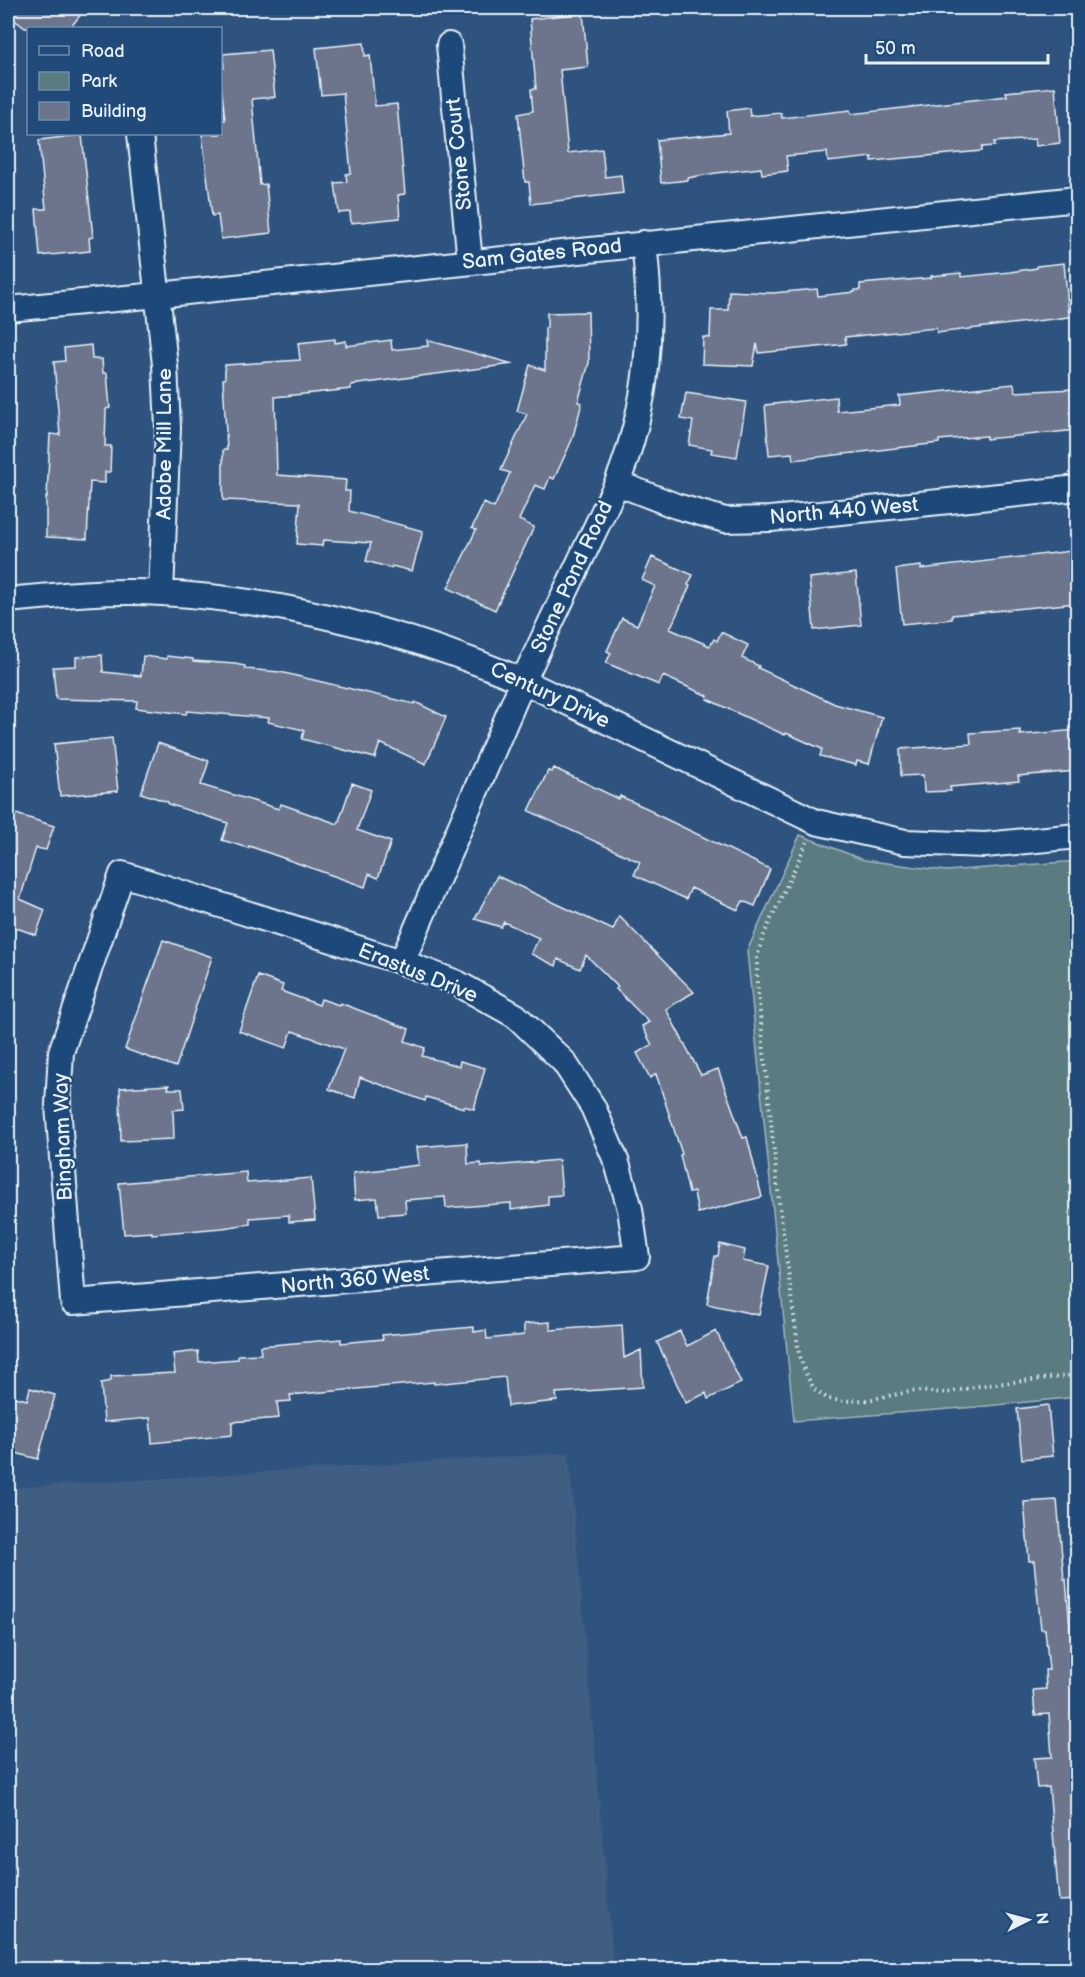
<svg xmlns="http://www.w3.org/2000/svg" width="1085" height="1977" font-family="'Balsamiq Sans',sans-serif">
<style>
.built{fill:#415d82}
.green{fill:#5a7c81;stroke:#a1b6bc;stroke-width:1.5}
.building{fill:#6c758c;stroke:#e8f1f8;stroke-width:1.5}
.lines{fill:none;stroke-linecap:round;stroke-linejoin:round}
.minor-casing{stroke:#e8f1f8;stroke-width:28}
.path{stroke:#e8f1f8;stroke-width:4;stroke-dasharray:1.5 4.5;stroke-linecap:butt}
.minor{stroke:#1f4a7a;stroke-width:24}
.labels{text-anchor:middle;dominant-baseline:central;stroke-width:4.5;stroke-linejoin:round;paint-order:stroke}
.street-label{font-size:21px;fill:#e8f1f8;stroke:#1f4a7a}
</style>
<rect width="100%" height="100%" fill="#2e537e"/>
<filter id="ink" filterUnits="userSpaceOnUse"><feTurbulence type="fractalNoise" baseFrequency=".0167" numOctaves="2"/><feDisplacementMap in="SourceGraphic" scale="12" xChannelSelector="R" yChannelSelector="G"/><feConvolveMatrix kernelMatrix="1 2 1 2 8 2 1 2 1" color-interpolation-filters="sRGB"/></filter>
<g filter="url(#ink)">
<path class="built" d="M569 1453 614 1969H8V1488Z"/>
<path class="green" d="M800 835 864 860 946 871 1077 861V1397L976 1407 794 1421 747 951Z"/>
<path class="building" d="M8 8H86L70 28H25L8 15Z
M583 13 588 67 560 70 568 153 602 149 605 177 621 175 623 193 531 204 529 182H525L518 114 533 111 531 89H536L530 19Z
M364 43 365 56 370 55 375 106 397 104 405 194 398 195 400 218 351 223 350 212 339 213 335 183 347 182 346 174 351 173 343 93 321 95 316 48Z
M270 50 275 97 252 99 260 185 266 184 271 233 221 239 218 215 212 216 202 134H220V120H225L220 74V68H224L223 54Z
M1055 87 1060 143 1036 146 1035 139 994 142 995 146 982 147V151L872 161V157L828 162 827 152 786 156 788 171 762 174 761 168 716 173 688 178V180L661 183 657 140 729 133 727 111 749 108 750 116 781 113 782 118 850 110 851 114 1007 96 1006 92Z
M82 135 93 237 89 238 90 251 40 256 36 209H46L39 140Z
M1064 263 1069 317 937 333 936 328 845 337 846 344 759 353 757 344 753 366 702 364 703 337 710 338 711 310H728L729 291 772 293 817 289 818 296 855 292V290H860V284L931 278V276L961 273V277L1010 272 1037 268V266Z
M588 312 589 363 578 402 582 403 572 440 554 479 550 477 545 489 535 485 519 520 534 527 495 610 448 588 476 530 472 528 484 503 494 508 510 473 501 470 527 414 517 411 530 365 545 370V328H547V313Z
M335 339V343L346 341V346L391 340 392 350 428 346 427 340 513 364 351 385V389L275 397 277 475 346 480 345 491H350L349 511 423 531 412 571 392 566 391 568 366 561 371 543 323 540 322 546 297 544 300 503 223 500V450H227L223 379H225V365L300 360 298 343Z
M91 345 92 359H102L103 373H107L110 408 106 409 105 446H111L110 472H105V483L90 482 87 539 46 537V497H47L50 434 60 435 54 362 65 361 64 348Z
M1014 384 1015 392 1074 389 1077 430 986 439V436L939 440V443L793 460 792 453 769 455 765 405 836 397 837 411 900 405 899 396Z
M686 393 746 402 737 457 711 453 712 449 689 445 693 421 681 419Z
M1071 551V553L1077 552V603L952 615V619L902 624 896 569 921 566V569Z
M652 557 693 575 688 585 690 586 670 629 710 646 714 639 717 641 721 632 748 645 742 658 759 666 758 668 835 704 882 717 869 764 857 761 856 765 820 756 822 749 786 733 785 735 737 713 707 699 708 696 663 676 659 685 606 663 611 653 607 651 622 618 637 625 655 586 642 580Z
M856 573 861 625 814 630 809 578Z
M102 655 103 672 141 676 143 656 167 659V656L193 659V661L235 664 245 666V669L280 672 414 704 415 702 446 717 426 764 380 743 375 758 302 739 304 730 268 722 269 718 187 711 186 714 136 708 137 701 56 699 53 667 76 666V657Z
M1020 730V735L1077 730V771L1018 776 1019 781 950 787 951 791 924 792 923 775 901 776 900 749 971 744 970 733Z
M112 738 118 791 60 796 54 744Z
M158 743 209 761 201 785 279 809 281 804 338 824 352 783 371 790 357 830 391 842 378 878 369 874 365 887 249 846 248 848 222 840 228 823 168 804V802L141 793Z
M554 768 619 799 620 796 653 811V813L770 869 755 906 743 901 738 910 691 888 686 899 634 875 640 862 529 811 548 771 552 772Z
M13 813 54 826 46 850 36 848 20 899 45 910 36 935 8 925V828Z
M497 876 613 930 619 916 694 992 666 1009 701 1075 718 1069 743 1138 747 1137 762 1197 698 1213 694 1192 689 1193 680 1155 682 1154 656 1074 650 1078 637 1053 652 1045 642 1026 649 1022 616 989 618 987 586 955 580 969 558 959 556 966 531 954 539 938 504 922 501 927 475 919Z
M163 940 212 957 176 1067 125 1049Z
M258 976 283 985 281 991 319 1005 321 999 339 1005 340 1003 409 1029 405 1041 425 1048 422 1056 459 1066 460 1061 485 1068 474 1109 464 1106V1108L426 1097 425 1101 360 1077 355 1098 329 1089 344 1049 292 1031 286 1048 239 1031Z
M169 1085 168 1089H182L184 1109 173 1110 174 1139 121 1141 120 1088Z
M467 1143 468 1164 481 1163 482 1167 559 1160 562 1195 548 1196V1205L511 1210V1203L446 1208 445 1197 405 1200 406 1213 379 1215 377 1198 355 1200 353 1173 419 1165 417 1147Z
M246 1172 247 1183 311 1178 315 1220 289 1222V1215L250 1218V1224L222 1228 152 1234V1232L124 1234 119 1183Z
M720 1244 745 1250 743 1261 769 1266 759 1315 707 1304 715 1256H718Z
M550 1322V1330L622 1325 624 1358 641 1350 643 1387 556 1393 557 1401 508 1406 505 1377 434 1384V1382L290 1395 291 1401 277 1402 279 1418 232 1422V1435L152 1443 150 1418 104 1422 101 1383 111 1381V1376L175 1373 173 1354 198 1351 199 1362 238 1359V1355L261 1354 260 1346 341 1339V1343L383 1339 382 1335 474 1327V1332L486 1330 487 1339 524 1335V1324Z
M680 1331 687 1346 716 1331 741 1383 708 1399 706 1393 686 1403 657 1342Z
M30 1388 55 1395 38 1459 8 1451V1395L27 1400Z
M1048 1405 1053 1456 1022 1459 1017 1409Z
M1057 1500 1064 1579H1066L1077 1715V1900L1059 1901 1049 1787 1037 1788 1034 1758 1052 1757 1049 1714 1035 1715 1033 1690 1046 1689 1045 1670H1049L1045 1629H1041L1034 1561H1029L1024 1502Z"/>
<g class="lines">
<g class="minor-casing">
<path id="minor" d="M449 45 470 262
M140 134 165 365 168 428 161 593
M8 309 158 295 1078 199
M617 483 676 506 725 520 771 519 1078 488
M8 600C59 595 111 590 162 593 286 600 410 633 523 681L816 822 905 842 985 845 1078 836
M122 874 402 962 457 983 516 1016 564 1062 593 1107 617 1163 630 1209 637 1257 73 1302 58 1105 61 1052Z
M402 962 523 681 617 483C649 403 654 328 644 243"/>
</g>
<path class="path" d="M807 842 765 932 757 957V983L779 1201 799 1354 805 1372 814 1389 828 1399 844 1401 867 1400 915 1391 946 1393 979 1386 1068 1376 1078 1377"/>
<use href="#minor" class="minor"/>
</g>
</g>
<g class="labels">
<g class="street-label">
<text transform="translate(459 154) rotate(-96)">Stone Court</text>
<text transform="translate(542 254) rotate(-6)">Sam Gates Road</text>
<text transform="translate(164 444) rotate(-90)">Adobe Mill Lane</text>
<text transform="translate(844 511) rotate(-5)">North 440 West</text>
<text transform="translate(572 577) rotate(-65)">Stone Pond Road</text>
<text transform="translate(550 695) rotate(25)">Century Drive</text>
<text transform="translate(418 973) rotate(22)">Erastus Drive</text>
<text transform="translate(63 1137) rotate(-92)">Bingham Way</text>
<text transform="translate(355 1280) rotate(-5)">North 360 West</text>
</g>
</g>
<rect width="1085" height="1977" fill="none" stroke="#1f4a7a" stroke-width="30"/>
<rect x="15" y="15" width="1055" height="1947" fill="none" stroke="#e8f1f8" stroke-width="2" filter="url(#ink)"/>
<rect x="27" y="27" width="195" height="108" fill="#1f4a7a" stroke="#6f8dac" stroke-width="1.5"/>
<rect x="39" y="46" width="30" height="9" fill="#1f4a7a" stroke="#6f8dac" stroke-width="1.5"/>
<text x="81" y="57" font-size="18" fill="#e8f1f8">Road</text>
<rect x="39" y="72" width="30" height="18" fill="#5a7c81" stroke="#6f8dac" stroke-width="1.5"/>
<text x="81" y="87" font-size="18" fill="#e8f1f8">Park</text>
<rect x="39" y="102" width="30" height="18" fill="#6c758c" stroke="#6f8dac" stroke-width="1.5"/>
<text x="81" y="117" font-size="18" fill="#e8f1f8">Building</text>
<g transform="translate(1028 1920) rotate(84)" stroke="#1f4a7a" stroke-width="4.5" paint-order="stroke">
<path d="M0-4.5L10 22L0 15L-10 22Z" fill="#e8f1f8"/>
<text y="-9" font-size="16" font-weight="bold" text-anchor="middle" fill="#e8f1f8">N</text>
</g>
<path d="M866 54v9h182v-9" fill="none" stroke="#e8f1f8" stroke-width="3"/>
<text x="875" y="54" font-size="18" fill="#e8f1f8" stroke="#1f4a7a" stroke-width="4.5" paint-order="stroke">50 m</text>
</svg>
